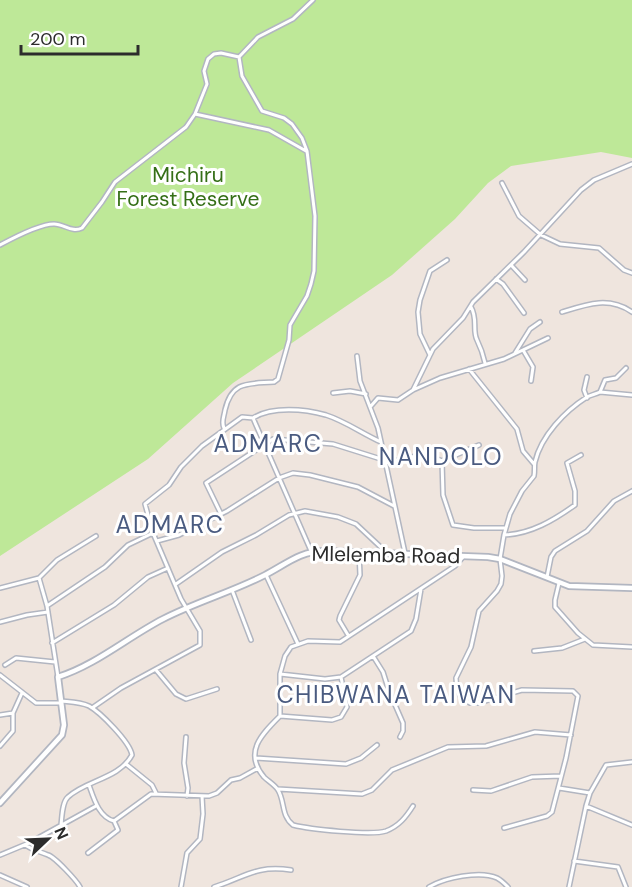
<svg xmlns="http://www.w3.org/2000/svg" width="632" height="887" font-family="'DM Sans',sans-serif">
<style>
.green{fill:#bee898}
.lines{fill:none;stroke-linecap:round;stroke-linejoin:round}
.street-casing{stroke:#b2b6c1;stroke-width:6}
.secondary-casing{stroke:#b2b6c1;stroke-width:8}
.street{stroke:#fff;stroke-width:3}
.secondary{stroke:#fff;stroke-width:4.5}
.labels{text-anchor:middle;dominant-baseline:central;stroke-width:6;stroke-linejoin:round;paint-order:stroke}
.park-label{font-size:21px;fill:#356f17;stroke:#fff}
.street-label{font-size:21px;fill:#2c2c2c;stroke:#fff}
.quarter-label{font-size:24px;letter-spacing:1.5px;fill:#4a5b80;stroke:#fff}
</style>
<rect width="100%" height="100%" fill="#efe5de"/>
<path class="green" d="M0 0H632V158L601 152 511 166 488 183 455 219 392 275 233 383 148 459 0 556Z"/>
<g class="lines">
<g class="street-casing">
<path id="street" d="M195 114 269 130 306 151
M502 183 519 216 541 235 560 244 599 248 624 270 632 273
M0 245C13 238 39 224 54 224 64 224 72 233 82 228L102 202 115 182 186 127 195 114 207 84 204 71 208 59 214 54 221 53 239 57
M511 265 525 280
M496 279 503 284 524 313
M471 307C478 319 472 330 477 340 481 348 483 354 485 363
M562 312C587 304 609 296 632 312
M523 350 533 367 531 381
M515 353 530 329 540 322
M430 355 420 334 418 312 420 300 430 271 447 260
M357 356 360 381 378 428 405 553
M469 369 517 429 523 451 534 464
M413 390 433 349 463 318 473 302 524 252 581 190 594 180 632 164
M600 392 632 395
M333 393 350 391 366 394
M587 398 584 390 587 377
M371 406 378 398 398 400 413 390 440 378 504 359 548 338
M253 418C272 406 305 409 326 415 345 421 363 434 381 442
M224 428C221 422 224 417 225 410 232 380 249 384 274 382L278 379 289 340 290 325 307 296 311 284 314 271 315 216 307 151 302 138 292 124 284 118 262 111 242 76 239 57 258 37 293 19 313 0
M442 461 443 495 453 525 474 528H505
M385 463 425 454 442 461 479 445
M221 514 206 483 273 439 333 444 384 460
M504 535C531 534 554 520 575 505V491L567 463 581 455
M157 541 179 535 227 511 279 478 293 473 310 475 358 487 394 506
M266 575 298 644
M547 577 551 557 555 551 587 531 614 501 632 491
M559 583 555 600V607L578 633 593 645 632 647
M176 584 222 552 256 535 289 515 305 511 338 517 356 524 387 553
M0 588 39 578
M232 590 251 640
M47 606 105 567 128 545 153 533
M0 622 27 615 48 612
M348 635 339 620 340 616 360 575 359 552
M52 643 114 605 148 577 168 568
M534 651 562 648 585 639
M373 656 383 672 389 691 403 723V731L400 737
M5 665 16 658 55 662
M156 670 176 694 186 699 217 689
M280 674 325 679 341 677 411 631 416 619 421 589
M0 675 36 703H60
M58 677 47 606 39 578 57 560 96 536
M61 701C70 702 80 702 89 706 100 712 130 742 132 755 119 779 86 780 68 797 62 802 62 817 61 825
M92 708 121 688 200 645V631L181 599 153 533 145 504 169 485 181 467 202 446 242 417 253 418 311 551
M0 715 13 713
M280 716 332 720 341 717 347 707 341 677
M186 737 184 763 188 788 187 796
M0 746 13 731V713L22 693
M256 758 346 764 361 758 377 745
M126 764 152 785 156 793
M89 785C94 799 99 817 114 821L151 794 209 796 217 793 231 780 240 778 258 768
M559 788 590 793
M278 789 362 794 372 790 392 770 448 747 486 746 535 732 571 735
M473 790 491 791 532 777 561 776
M413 806C406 817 399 826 386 831 371 836 309 829 293 825 281 816 285 801 278 790 275 785 268 781 264 777 243 752 262 734 280 716V674L285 656 291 647 308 641 340 642 455 566 464 556
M586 806 632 825
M504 828 547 816 552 812 566 758 578 696 573 691 522 690 478 703H470L461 697 457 691 456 678 471 647 479 611 497 591 501 584 502 576 500 559 504 535 510 514 522 491 534 476C535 471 534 466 535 462 541 436 565 411 587 397 591 395 596 394 600 392L605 380 616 378 626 368
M25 845C34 851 39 851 48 855 55 857 77 881 80 887
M88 853 118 830 114 821
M0 855 29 843 96 806
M574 861 618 867 626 887
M0 875 27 887
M181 887 187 853 200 839 203 814 202 796
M214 887C246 877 255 865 291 870
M429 887C444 878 480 870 497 878 501 880 505 884 508 887
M569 887 586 806 590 793 606 765 632 762"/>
</g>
<g class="secondary-casing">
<path id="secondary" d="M0 803 62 735 64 725 58 677C96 665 128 637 163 619 196 602 232 592 265 575 285 565 300 551 324 551L488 557 500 559 569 586 632 588"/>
</g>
<use href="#street" class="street"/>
<use href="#secondary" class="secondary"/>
</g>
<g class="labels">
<g class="park-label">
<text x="188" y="175">Michiru<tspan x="188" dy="24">Forest Reserve</tspan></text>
</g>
<g class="street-label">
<text transform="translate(386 555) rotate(1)">Mlelemba Road</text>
</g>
<g class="quarter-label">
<text x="268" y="443">ADMARC</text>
<text x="441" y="456">NANDOLO</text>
<text x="170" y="524">ADMARC</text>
<text x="396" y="694">CHIBWANA TAIWAN</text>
</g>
</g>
<g transform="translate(48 839) rotate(67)" stroke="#ffffff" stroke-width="4.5" paint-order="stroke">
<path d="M0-4.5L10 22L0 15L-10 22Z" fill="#2c2c2c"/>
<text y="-9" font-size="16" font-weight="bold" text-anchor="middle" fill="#2c2c2c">N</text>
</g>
<path d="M21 45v9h117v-9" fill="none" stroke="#2c2c2c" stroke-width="3"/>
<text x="30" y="45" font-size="18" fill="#2c2c2c" stroke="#ffffff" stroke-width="4.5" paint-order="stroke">200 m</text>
</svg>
